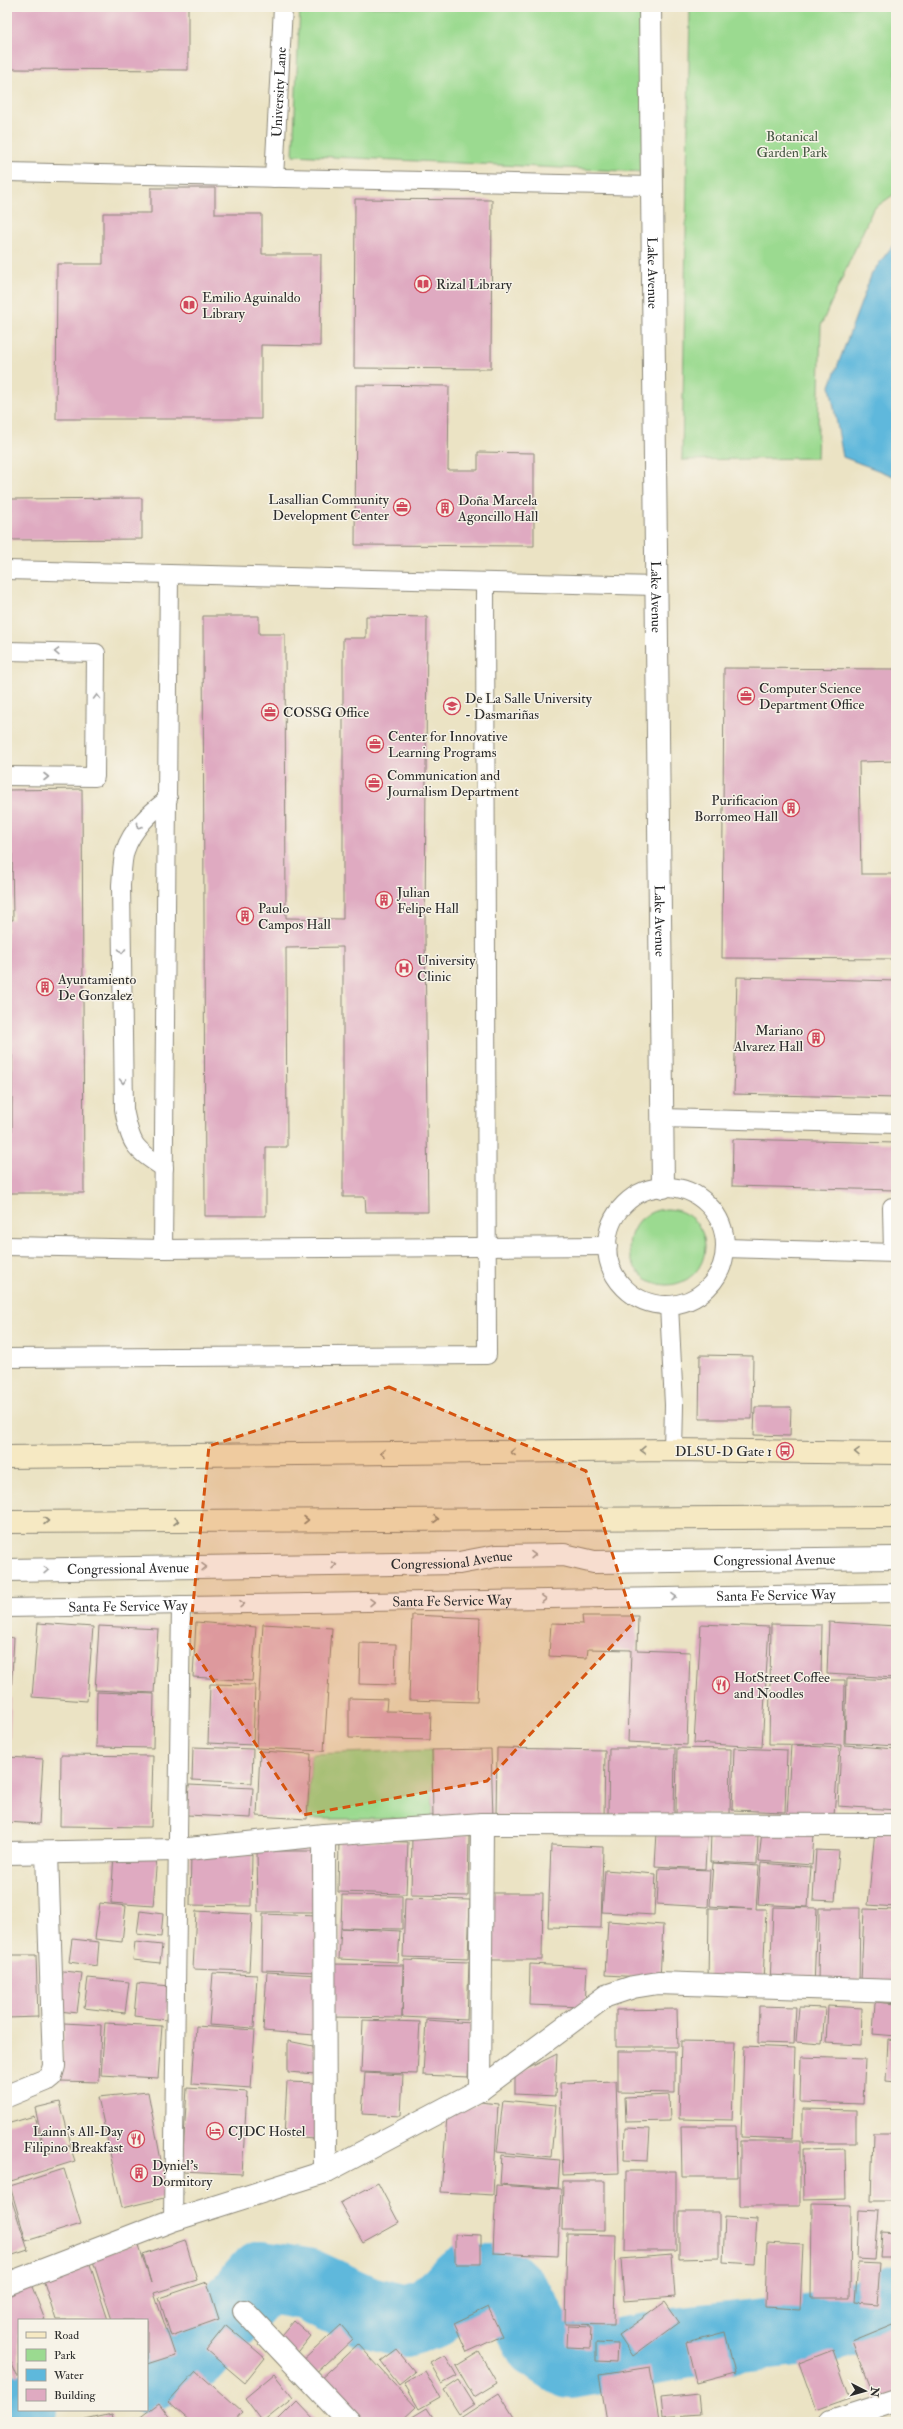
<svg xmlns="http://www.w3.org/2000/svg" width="903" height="2429" font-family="'IM FELL Double Pica',serif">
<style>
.green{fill:#9bda90;stroke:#63825e}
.water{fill:#5eb8dc;stroke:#447284}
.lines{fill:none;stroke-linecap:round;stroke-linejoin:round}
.river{stroke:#5eb8dc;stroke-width:72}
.building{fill:#dfaac1}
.lane-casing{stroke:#8b8778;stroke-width:20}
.street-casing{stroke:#8b8778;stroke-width:24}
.secondary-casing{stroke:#8b8778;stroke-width:24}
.lane{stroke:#fff;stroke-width:18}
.street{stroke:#fff;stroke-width:22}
.secondary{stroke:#f6e9c3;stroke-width:22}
.oneway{stroke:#a0a0a0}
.oneway2{stroke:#908a77}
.marked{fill:#d5540f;fill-opacity:0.2;stroke:#d5540f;stroke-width:3;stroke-dasharray:8 5;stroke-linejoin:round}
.labels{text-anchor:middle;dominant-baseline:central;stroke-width:3;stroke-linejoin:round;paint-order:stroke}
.street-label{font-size:14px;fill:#2b2b2b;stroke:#f7f3e8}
.park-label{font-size:14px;fill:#475744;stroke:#f7f3e8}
.poi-label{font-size:14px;fill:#2b2b2b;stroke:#f7f3e8;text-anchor:start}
</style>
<rect width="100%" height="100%" fill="#f7f3e8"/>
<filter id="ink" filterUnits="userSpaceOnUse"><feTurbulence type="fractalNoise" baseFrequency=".025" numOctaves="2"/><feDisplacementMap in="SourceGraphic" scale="8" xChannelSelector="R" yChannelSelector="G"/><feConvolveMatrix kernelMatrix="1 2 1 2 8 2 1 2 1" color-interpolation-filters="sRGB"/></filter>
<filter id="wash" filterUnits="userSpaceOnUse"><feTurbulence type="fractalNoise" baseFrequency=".012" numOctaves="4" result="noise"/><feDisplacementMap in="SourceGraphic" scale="16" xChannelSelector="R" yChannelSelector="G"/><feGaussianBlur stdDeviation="0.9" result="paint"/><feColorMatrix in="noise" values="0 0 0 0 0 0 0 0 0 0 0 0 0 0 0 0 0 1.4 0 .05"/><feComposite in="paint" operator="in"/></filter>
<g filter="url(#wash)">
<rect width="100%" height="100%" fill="#ebe3c4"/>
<path class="green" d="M300 7H651L644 172 293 155Z
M690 7H896V193L873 209 821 325 817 458 682 460Z
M629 1247a38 38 0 1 1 76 0a38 38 0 1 1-76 0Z
M432 1750 433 1819H307L311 1754Z"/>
<path class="water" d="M896 241V477L843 457 830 386 872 273Z"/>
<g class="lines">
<path class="river" d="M147 2377 194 2354 262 2277 306 2284 365 2311 404 2321 431 2313 467 2280H498L516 2297 541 2344 570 2363 682 2343 824 2328 889 2308 896 2301
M7 2413 22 2410"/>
</g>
<g id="blocks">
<path class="building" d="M7 7H188V70L7 69Z
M151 188H215V214H262V254H321L320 346 261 345V419H56L57 264H103V213H151Z
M355 199 492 200 491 369 354 368Z
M356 385 449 386 448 470H478V452L534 453V546L355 545Z
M142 498V539L10 540V499Z
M203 616H259V634H285L286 918 343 919V638H366V616L427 617 425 932 428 1212H366L365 1197H343V947L286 948 287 1147H266V1216H205Z
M724 668 896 669V761L859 762 861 874H896V959L722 958Z
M82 789 84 1193H7V1131H12V1055H7V920H13L12 853H7V790Z
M737 977 896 981V1098L734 1094Z
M733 1139 896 1143V1190L732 1186Z
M700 1355 753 1356 752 1419H699Z
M755 1407H791L790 1436 754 1435Z
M412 1615 480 1618 477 1702 409 1700Z
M582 1616H638L637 1650 690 1652 687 1745 628 1742 631 1650 588 1649 587 1658 549 1656 551 1623 583 1624Z
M196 1622 256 1627 252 1681 193 1677Z
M829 1622 896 1626V1678L827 1674Z
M38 1623 93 1627 87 1701 32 1697Z
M263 1624 332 1628 324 1751 256 1748Z
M701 1624 769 1627 762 1747 694 1743Z
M771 1624 822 1625 821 1680H845L844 1745 896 1749V1810L838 1806 841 1745 769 1744Z
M99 1626 158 1629 154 1693 95 1690Z
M7 1637 14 1638 11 1694H7Z
M360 1643 396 1644 395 1685 359 1684Z
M847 1678 896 1680V1746L845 1743Z
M210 1684 255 1685 253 1745 208 1743Z
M97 1692 154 1694 153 1748 96 1747Z
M7 1698H11L9 1754H7Z
M349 1698 387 1699 386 1711 431 1712 430 1740 349 1738Z
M791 1745 839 1748 834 1816 787 1814Z
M193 1747 253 1749 252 1783 192 1780Z
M497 1748 605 1750 604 1818 496 1816Z
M609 1748H675L674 1815 608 1814Z
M677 1748 731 1749 730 1815 676 1814Z
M734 1748 787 1750 785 1812 732 1810Z
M491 1749 493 1818 433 1819 432 1750Z
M260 1751 311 1754 307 1819 257 1816Z
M61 1755 153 1756 151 1827 60 1826Z
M7 1757 43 1759 39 1824 7 1822Z
M189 1785 253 1788 251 1818 187 1815Z
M762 1830 814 1834 812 1865 759 1861Z
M875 1830 896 1832V1907L868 1905Z
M657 1832 707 1836 705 1869 655 1866Z
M711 1832 758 1834 757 1864 710 1862Z
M412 1835H469L468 1896 411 1895Z
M339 1840 408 1842 406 1894 338 1892Z
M551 1845 603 1847 601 1928 548 1927Z
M816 1850 839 1851 835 1901 813 1900Z
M257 1851H319L320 1912H258Z
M114 1853 157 1856 153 1906 111 1903Z
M191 1853 252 1854 251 1906 190 1905Z
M713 1863 759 1866 756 1909H766L763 1984 708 1982 709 1908 752 1909 710 1906Z
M761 1863 811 1867 808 1907 758 1904Z
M659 1868 710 1870 708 1907 657 1904Z
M605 1870 656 1874 654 1915 602 1912Z
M483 1893H543L542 1960H483Z
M342 1895 402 1896V1929L341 1928Z
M405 1898 470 1900 468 1959 403 1957Z
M100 1903 126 1906 122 1942 95 1939Z
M773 1907 817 1908 814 1987 770 1985Z
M819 1908H860L859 1987 818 1986Z
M864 1909 896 1910V1984L861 1982Z
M140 1911 163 1914 161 1937 137 1934Z
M196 1911 252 1914 249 1971 193 1969Z
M263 1914 317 1916 315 1972 262 1970Z
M608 1921 663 1925 660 1978 605 1975Z
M341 1928 400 1931 398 1962 339 1959Z
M72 1939 99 1942 97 1966 69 1962Z
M135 1942 162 1945 160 1963 133 1960Z
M7 1955H36L38 2017 7 2018Z
M404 1960 469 1962 467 2020 402 2017Z
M330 1964 403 1965 402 2018 329 2017Z
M530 1964 587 1967 585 2007 529 2005Z
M63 1971 82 1973 77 2013 59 2011Z
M267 1972 318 1975 315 2035 263 2031Z
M213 1973 257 1975 254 2028 209 2025Z
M88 1978 129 1982 125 2013 84 2008Z
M137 1983 170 1986 166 2020 134 2016Z
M875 2002 896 2004V2036L873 2034Z
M759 2006 796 2007 794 2044 758 2043Z
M828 2006 862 2008 861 2045 826 2043Z
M799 2007 825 2008 822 2044 796 2042Z
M677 2009 678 2047H616V2010Z
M363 2020 420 2022 417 2074 361 2072Z
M426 2020 471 2023 468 2077 423 2075Z
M64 2023 101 2025 99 2082 61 2081Z
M105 2023 162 2026 158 2078 101 2075Z
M196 2026 255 2030 251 2088 192 2084Z
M888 2039 896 2040V2082L886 2081Z
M288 2041 313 2046 316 2074 288 2072Z
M681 2041 735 2042 732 2120 679 2119Z
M744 2046 795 2048 792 2139 741 2137Z
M618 2051H675V2093L618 2092Z
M557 2054 555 2096 515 2094V2075Z
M801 2057 865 2059 863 2104 800 2102Z
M365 2073 403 2075 401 2116 362 2114Z
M616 2081 619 2173 563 2175 560 2083Z
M287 2082 318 2083 316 2139 284 2137Z
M187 2088 247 2092 242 2174 182 2171Z
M148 2092 168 2197 122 2208 98 2097Z
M669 2095 670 2121 626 2122 625 2097Z
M503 2100 556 2105 551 2157 497 2152Z
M60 2102 71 2144 73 2145 45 2152 35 2108Z
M481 2102 498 2104 493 2195 441 2192 447 2116Z
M802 2109 856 2110V2143H802Z
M34 2116 45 2154 70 2146 75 2161 11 2181 7 2167V2124Z
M681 2126H736L737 2177H682Z
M625 2128 650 2129 648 2161 624 2160Z
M873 2133H896V2201H871Z
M740 2141H800V2206H740Z
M845 2149 846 2199 804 2200 803 2150Z
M502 2155 560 2160 558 2188 500 2184Z
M64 2169 81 2224 26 2241 10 2186Z
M626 2171H676V2251H625Z
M563 2181H605V2230H562Z
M378 2183 399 2223 363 2243 340 2203Z
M496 2185 561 2189 558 2256 493 2253Z
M8 2189 28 2250 7 2257V2190Z
M812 2204 851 2205 850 2298H811Z
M859 2210 879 2211 875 2260 857 2259Z
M679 2212H719V2258L679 2259Z
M725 2217 757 2219 754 2264 723 2262Z
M882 2232 896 2233V2258H880Z
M455 2234 481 2235V2264H455Z
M567 2234 616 2235 614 2325 565 2324Z
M185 2240 197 2280 154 2293 175 2355 147 2364V2320H112L92 2258 138 2243 151 2283 143 2254Z
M767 2243 803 2245 800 2309 765 2307Z
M672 2255 675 2297 624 2301 621 2259Z
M88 2258 108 2320H56L41 2273Z
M858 2263 880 2264 877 2304 855 2302Z
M29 2279 45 2320H19V2376H17L7 2352V2288Z
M207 2282 219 2319 171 2336 159 2298Z
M665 2302 679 2322 633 2356 619 2335Z
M488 2307 502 2336 467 2352 454 2323Z
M294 2321 311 2336 295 2356 277 2341Z
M896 2324V2393L875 2401 852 2342Z
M226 2325 265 2358 245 2383 206 2350Z
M341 2325 353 2339 311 2378 299 2364Z
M568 2326 591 2327 590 2348 567 2347Z
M725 2332 735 2373 697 2383 687 2342Z
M596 2343 617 2344 616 2362 596 2361Z
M358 2344 416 2407 400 2422H351L316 2383Z
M397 2350 415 2372 399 2385 381 2362Z
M833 2350 850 2398 816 2410 799 2363Z
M479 2352 497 2383 474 2397 456 2366Z
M445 2355 457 2376 442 2384 430 2363Z
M650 2367 659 2421 607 2422 599 2375Z
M196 2371 242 2412 233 2422H191L168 2402Z
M425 2371 440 2397 419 2409 404 2383Z
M274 2374 293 2398 263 2422 245 2398Z
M459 2380 474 2404 459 2414 444 2390Z
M499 2393 517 2422H454Z
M698 2394 700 2414 663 2417 661 2398Z
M297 2401 317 2422H276Z
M159 2403 173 2422H134Z
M427 2408 436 2422H404Z
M112 2414 114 2422H81V2421Z"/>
</g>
</g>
<g filter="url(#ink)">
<use href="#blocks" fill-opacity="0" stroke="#8b8778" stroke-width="1"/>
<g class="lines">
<g class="lane-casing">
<g id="lane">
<path d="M7 172 651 186"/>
<path id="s1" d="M274 178 283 7"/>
<path d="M7 570 656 586"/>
<path d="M7 651 96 653 95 777 7 776"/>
<path d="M661 1118 896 1124"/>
<path d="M164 1168C133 1148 131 1145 124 1109L121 885C122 874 122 861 125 851 132 829 150 813 168 799"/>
<circle cx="666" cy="1246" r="59"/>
<path d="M892 1207 893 1253"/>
<path d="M7 1246 163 1249 608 1246"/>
<path d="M725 1248 896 1253"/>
<path d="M163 1249 169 574"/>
<path d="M669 1305 674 1405 673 1450"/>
<path d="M7 1358 487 1355 485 582"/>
<path id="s2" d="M7 1608 896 1593"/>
<path d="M173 2220 181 1605"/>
</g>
</g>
<g class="street-casing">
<g id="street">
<path id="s3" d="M650 7 663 1187"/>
<path id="s4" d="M7 1570 459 1563 496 1556 564 1555 594 1562 896 1558"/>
<path d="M324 1835 325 2172"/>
<path d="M7 1853 178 1850 324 1835 482 1824 896 1825"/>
<path d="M480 2090 482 1824"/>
<path d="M7 2096 46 2080 51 2076 54 2066 47 1853"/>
<path d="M7 2284 173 2220 325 2172 480 2090 606 1996 633 1987 658 1983 896 1991"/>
<path d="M244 2311 349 2422"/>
<path d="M831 2422 896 2401"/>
</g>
</g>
<g class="secondary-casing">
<path id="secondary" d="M7 1457 673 1450 896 1453
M7 1522 896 1517"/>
</g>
<use href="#lane" class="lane"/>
<use href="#street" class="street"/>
<use href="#secondary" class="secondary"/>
</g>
<defs><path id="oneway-chevron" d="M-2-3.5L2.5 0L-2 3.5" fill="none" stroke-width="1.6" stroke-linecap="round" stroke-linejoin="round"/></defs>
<g class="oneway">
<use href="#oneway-chevron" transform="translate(57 652) rotate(-179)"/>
<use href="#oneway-chevron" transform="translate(97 697) rotate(-90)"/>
<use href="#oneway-chevron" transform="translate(46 777)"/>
<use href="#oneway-chevron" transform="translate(139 826) rotate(128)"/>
<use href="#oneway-chevron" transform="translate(122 951) rotate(89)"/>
<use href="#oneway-chevron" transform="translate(123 1081) rotate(89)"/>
<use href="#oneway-chevron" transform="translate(533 1555) rotate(-1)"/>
<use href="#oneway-chevron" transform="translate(334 1565) rotate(-1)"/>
<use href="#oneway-chevron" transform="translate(204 1567) rotate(-1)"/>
<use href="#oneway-chevron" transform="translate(46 1570) rotate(-1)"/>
<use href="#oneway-chevron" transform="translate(674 1597) rotate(-1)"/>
<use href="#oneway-chevron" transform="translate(544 1599) rotate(-1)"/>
<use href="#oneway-chevron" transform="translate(372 1602) rotate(-1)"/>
<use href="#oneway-chevron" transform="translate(242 1604) rotate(-1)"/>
</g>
<g class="oneway2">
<use href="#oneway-chevron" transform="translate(643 1450) rotate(179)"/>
<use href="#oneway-chevron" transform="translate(513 1452) rotate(179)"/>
<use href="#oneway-chevron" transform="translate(857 1452) rotate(-179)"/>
<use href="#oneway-chevron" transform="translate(383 1453) rotate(179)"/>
<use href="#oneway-chevron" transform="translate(436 1519)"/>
<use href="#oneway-chevron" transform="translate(306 1520)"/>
<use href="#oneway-chevron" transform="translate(46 1521)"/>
<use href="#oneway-chevron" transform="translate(176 1521)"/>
</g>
</g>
<path class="marked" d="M389 1387 586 1471 634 1622 487 1781 303 1815 189 1644 209 1446Z"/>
<defs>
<g id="library-ring" transform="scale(0.9)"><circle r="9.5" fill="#f7f3e8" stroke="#d1495b" stroke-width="1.5"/><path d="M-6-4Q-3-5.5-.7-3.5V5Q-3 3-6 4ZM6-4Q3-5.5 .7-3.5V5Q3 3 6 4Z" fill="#d1495b"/></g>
<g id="office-ring" transform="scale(0.9)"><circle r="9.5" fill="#f7f3e8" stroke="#d1495b" stroke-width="1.5"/><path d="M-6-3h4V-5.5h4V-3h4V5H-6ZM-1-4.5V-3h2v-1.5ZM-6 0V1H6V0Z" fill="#d1495b"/></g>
<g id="building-ring" transform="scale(0.9)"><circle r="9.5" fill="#f7f3e8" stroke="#d1495b" stroke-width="1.5"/><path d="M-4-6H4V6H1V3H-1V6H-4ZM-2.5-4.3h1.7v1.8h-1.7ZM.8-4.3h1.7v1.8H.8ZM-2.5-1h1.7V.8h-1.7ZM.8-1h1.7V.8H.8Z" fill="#d1495b"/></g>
<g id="university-ring" transform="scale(0.9)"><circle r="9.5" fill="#f7f3e8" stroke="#d1495b" stroke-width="1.5"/><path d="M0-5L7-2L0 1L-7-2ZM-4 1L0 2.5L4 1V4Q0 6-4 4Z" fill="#d1495b"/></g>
<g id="hospital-ring" transform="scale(0.9)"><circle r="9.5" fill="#f7f3e8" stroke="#d1495b" stroke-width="1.5"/><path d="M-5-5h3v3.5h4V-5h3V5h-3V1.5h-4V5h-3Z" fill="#d1495b"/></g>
<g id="bus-ring" transform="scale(0.9)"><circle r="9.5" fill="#f7f3e8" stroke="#d1495b" stroke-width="1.5"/><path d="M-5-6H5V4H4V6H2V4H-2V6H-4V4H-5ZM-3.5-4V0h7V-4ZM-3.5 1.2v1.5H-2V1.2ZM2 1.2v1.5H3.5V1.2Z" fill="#d1495b"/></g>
<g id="restaurant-ring" transform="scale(0.9)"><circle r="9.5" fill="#f7f3e8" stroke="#d1495b" stroke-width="1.5"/><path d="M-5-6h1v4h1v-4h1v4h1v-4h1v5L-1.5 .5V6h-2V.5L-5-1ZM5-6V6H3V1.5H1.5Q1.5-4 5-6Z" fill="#d1495b"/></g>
<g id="hotel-ring" transform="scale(0.9)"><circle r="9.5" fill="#f7f3e8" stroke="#d1495b" stroke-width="1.5"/><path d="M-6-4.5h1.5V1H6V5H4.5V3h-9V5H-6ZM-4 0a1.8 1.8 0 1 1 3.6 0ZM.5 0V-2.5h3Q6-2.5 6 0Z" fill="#d1495b"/></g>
</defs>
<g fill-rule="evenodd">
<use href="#library-ring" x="423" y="284"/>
<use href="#library-ring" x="189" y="305"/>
<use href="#office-ring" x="402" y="507"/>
<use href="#building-ring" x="445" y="508"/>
<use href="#office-ring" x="746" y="696"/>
<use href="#university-ring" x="452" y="706"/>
<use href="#office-ring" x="270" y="712"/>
<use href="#office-ring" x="375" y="744"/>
<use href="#office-ring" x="374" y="783"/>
<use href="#building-ring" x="791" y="808"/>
<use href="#building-ring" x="384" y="900"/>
<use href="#building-ring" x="245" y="916"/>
<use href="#hospital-ring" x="404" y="968"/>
<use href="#building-ring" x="45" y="987"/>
<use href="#building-ring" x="816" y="1038"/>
<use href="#bus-ring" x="785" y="1451"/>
<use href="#restaurant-ring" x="721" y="1685"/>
<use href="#hotel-ring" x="215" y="2131"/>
<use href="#restaurant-ring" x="136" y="2139"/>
<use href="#building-ring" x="139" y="2173"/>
</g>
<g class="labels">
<g class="street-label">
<text stroke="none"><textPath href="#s1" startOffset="86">University Lane</textPath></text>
<text stroke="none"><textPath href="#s3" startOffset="266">Lake Avenue</textPath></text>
<text stroke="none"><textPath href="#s3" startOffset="590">Lake Avenue</textPath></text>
<text stroke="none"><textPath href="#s3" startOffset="914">Lake Avenue</textPath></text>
<text stroke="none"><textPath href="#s4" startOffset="445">Congressional Avenue</textPath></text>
<text stroke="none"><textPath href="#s4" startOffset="769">Congressional Avenue</textPath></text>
<text stroke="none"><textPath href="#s4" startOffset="121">Congressional Avenue</textPath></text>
<text stroke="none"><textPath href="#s2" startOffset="769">Santa Fe Service Way</textPath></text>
<text stroke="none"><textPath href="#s2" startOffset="445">Santa Fe Service Way</textPath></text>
<text stroke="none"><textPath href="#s2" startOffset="121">Santa Fe Service Way</textPath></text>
</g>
<g class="park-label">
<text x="792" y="136">Botanical<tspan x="792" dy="16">Garden Park</tspan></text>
</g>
<g class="poi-label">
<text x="436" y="284">Rizal Library</text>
<text x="202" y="297">Emilio Aguinaldo<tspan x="202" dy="16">Library</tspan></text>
<text x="389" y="499" text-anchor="end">Lasallian Community<tspan x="389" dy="16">Development Center</tspan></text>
<text x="458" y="500">Doña Marcela<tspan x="458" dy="16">Agoncillo Hall</tspan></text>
<text x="759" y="688">Computer Science<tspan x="759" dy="16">Department Office</tspan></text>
<text x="465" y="698">De La Salle University<tspan x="465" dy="16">- Dasmariñas</tspan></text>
<text x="283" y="712">COSSG Office</text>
<text x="388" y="736">Center for Innovative<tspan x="388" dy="16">Learning Programs</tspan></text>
<text x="387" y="775">Communication and<tspan x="387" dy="16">Journalism Department</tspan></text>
<text x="778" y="800" text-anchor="end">Purificacion<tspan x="778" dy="16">Borromeo Hall</tspan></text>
<text x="397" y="892">Julian<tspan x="397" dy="16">Felipe Hall</tspan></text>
<text x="258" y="908">Paulo<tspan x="258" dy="16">Campos Hall</tspan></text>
<text x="417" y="960">University<tspan x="417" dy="16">Clinic</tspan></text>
<text x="58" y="979">Ayuntamiento<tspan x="58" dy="16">De Gonzalez</tspan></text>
<text x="803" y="1030" text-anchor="end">Mariano<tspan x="803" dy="16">Alvarez Hall</tspan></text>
<text x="772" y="1451" text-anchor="end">DLSU-D Gate 1</text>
<text x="734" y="1677">HotStreet Coffee<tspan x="734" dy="16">and Noodles</tspan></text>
<text x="123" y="2131" text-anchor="end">Lainn's All-Day<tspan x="123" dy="16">Filipino Breakfast</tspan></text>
<text x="228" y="2131">CJDC Hostel</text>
<text x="152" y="2165">Dyniel's<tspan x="152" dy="16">Dormitory</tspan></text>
</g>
</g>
<rect width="903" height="2429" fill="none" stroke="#f7f3e8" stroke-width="24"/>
<rect x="18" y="2319" width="130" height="92" fill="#f7f3e8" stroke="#a5a39c"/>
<rect x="26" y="2332" width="20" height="6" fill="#f6e9c3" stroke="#a5a39c"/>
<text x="54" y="2339" font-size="12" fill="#2b2b2b">Road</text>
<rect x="26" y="2349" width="20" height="12" fill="#9bda90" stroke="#a5a39c"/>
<text x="54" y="2359" font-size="12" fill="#2b2b2b">Park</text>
<rect x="26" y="2369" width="20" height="12" fill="#5eb8dc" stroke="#a5a39c"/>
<text x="54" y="2379" font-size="12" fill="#2b2b2b">Water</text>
<rect x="26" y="2389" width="20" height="12" fill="#dfaac1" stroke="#a5a39c"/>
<text x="54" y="2399" font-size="12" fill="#2b2b2b">Building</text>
<g transform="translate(865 2391) rotate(96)" stroke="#f7f3e8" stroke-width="3" paint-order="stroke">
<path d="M0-3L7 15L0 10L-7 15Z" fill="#2b2b2b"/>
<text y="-6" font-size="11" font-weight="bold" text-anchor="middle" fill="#2b2b2b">N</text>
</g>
</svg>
